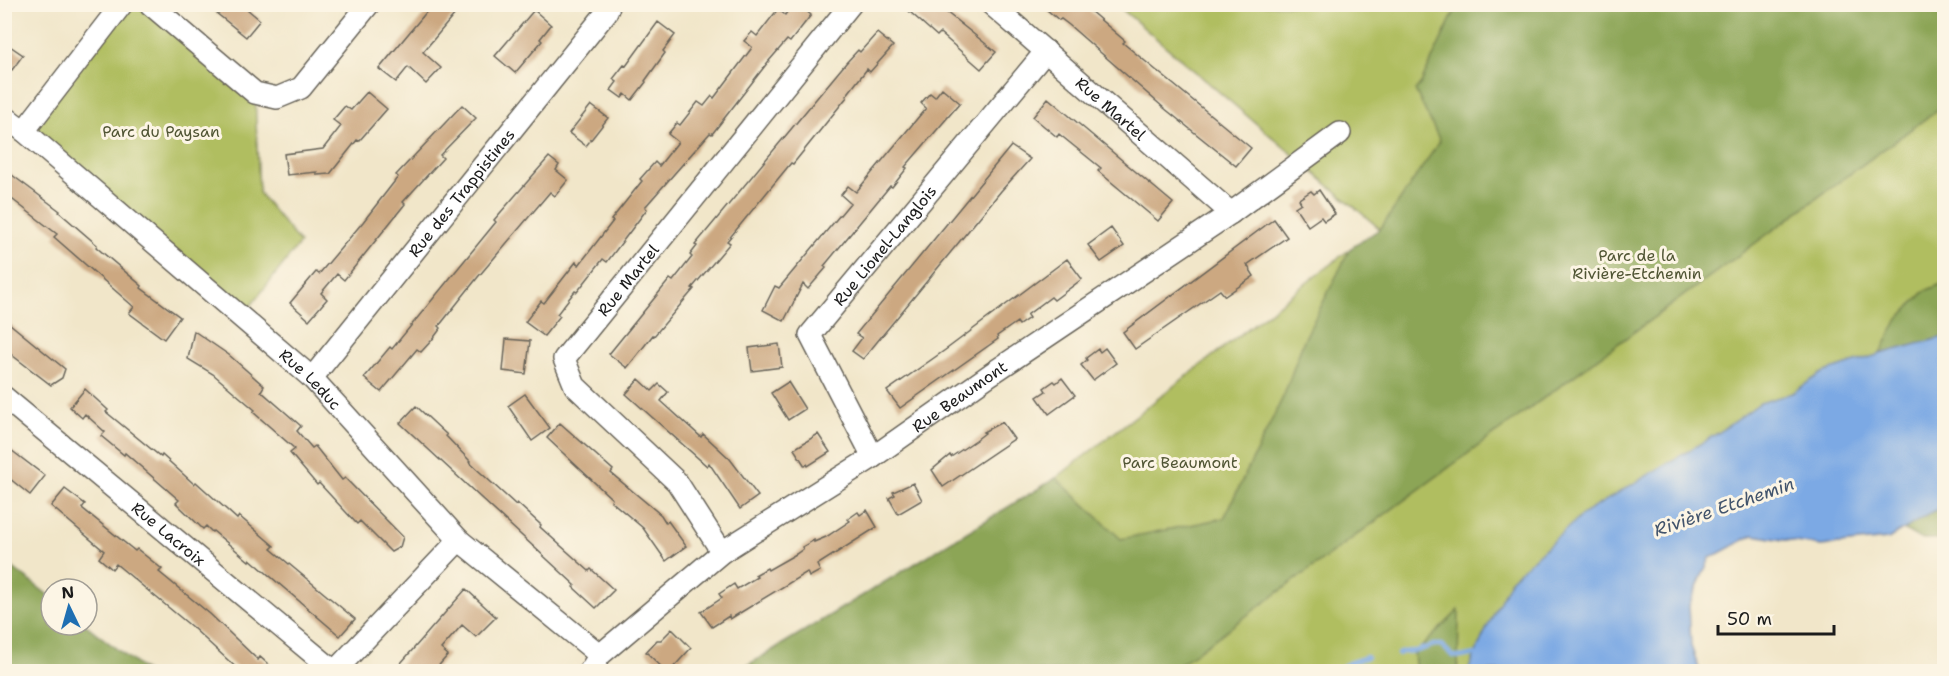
<svg xmlns="http://www.w3.org/2000/svg" width="1949" height="676" font-family="'Shantell Sans',sans-serif">
<style>
.green{fill:#b0be60;stroke:#666d3e;stroke-width:1.5}
.forest{fill:#8ca556;stroke:#546039;stroke-width:1.5}
.water{fill:#7ba9e4;stroke:#4c6280;stroke-width:1.5}
.lines{fill:none;stroke-linecap:round;stroke-linejoin:round}
.stream{stroke:#7ba9e4;stroke-width:4.5}
.building{fill:#cca881}
.minor-casing{stroke:#676359;stroke-width:24}
.minor{stroke:#fff;stroke-width:21}
.labels{text-anchor:middle;dominant-baseline:central;stroke-width:6;stroke-linejoin:round;paint-order:stroke}
.street-label{font-size:16px;fill:#1c1c1c;stroke:#fcf5e5}
.park-label{font-size:16px;fill:#505534;stroke:#fcf5e5}
.water-label{font-size:18px;font-style:italic;fill:#42546c;stroke:#fcf5e5}
</style>
<rect width="100%" height="100%" fill="#fcf5e5"/>
<filter id="ink" filterUnits="userSpaceOnUse"><feTurbulence type="fractalNoise" baseFrequency=".0167" numOctaves="2"/><feDisplacementMap in="SourceGraphic" scale="12" xChannelSelector="R" yChannelSelector="G"/><feConvolveMatrix kernelMatrix="1 2 1 2 8 2 1 2 1" color-interpolation-filters="sRGB"/></filter>
<filter id="wash" filterUnits="userSpaceOnUse"><feTurbulence type="fractalNoise" baseFrequency=".008" numOctaves="4" result="noise"/><feDisplacementMap in="SourceGraphic" scale="24" xChannelSelector="R" yChannelSelector="G"/><feGaussianBlur stdDeviation="1.35" result="paint"/><feColorMatrix in="noise" values="0 0 0 0 0 0 0 0 0 0 0 0 0 0 0 0 0 1.4 0 .05"/><feComposite in="paint" operator="in"/></filter>
<g filter="url(#wash)">
<rect width="100%" height="100%" fill="#f1e6c9"/>
<path class="green" d="M122 5H150L255 93 259 193 300 243 242 317 24 131Z
M1117 5H1944V431L1631 539 1600 671 738 672 1056 478 1350 249 1380 229Z"/>
<path class="forest" d="M1458 4 1944 5V105L1171 671H738L1056 478 1121 539 1224 518 1284 395 1303 342 1350 249 1381 228 1440 141 1415 90 1421 83Z
M1944 283V337L1880 354 1898 319 1925 291Z
M1944 505V539H1920L1903 529Z
M4 561 51 597V625H86L145 671H5Z
M1459 610 1458 671H1416L1414 654Z"/>
<path class="water" d="M1944 337V505L1888 539 1821 546 1753 535 1710 558 1689 605 1691 646 1700 671H1468L1483 636 1511 579 1583 514 1718 433 1760 403 1792 393 1822 373 1880 354Z"/>
<g class="lines">
<path class="stream" d="M1398 654 1402 652 1416 651 1434 645H1441L1453 656 1461 657 1475 654
M1333 672 1349 663 1367 657"/>
</g>
<g id="blocks">
<path class="building" d="M205 4H241L260 20 246 37Z
M433 4H445L455 14 423 52 441 68 426 84 408 67 396 82 379 69Z
M793 4H798L811 15 790 42 787 40 768 62 712 134 710 133 645 207 647 209 607 262 603 259 577 292 575 291 557 314 560 316 544 336 525 322 541 301 544 303 576 262 579 265 613 221 611 220 642 181 640 179 655 162 659 166 678 142 668 134 677 123 680 125 698 102 704 106 712 96 714 98 751 49 752 47 744 41 752 32 757 36 778 9 785 15Z
M901 4H936L996 52 981 69 940 33 937 36Z
M1040 4H1082L1125 41 1123 43 1251 148 1236 166 1164 108 1069 25 1061 19 1059 20Z
M534 10 551 25 540 39 542 41 515 73 495 56Z
M658 22 675 35 663 51 665 53 645 81 646 82 632 100 625 94 622 98 611 90 617 82 613 79 624 65 626 66Z
M877 33 893 46 870 72 867 69 846 96 847 97 793 164 791 163 727 241 730 243 692 288 694 289 681 304 654 336 653 335 627 368 609 354 670 279 673 281 692 257 690 255 697 246 695 245 792 128 846 63 858 50 860 52Z
M4 42 23 55 12 70 4 64Z
M942 88 960 103 905 167 907 168 892 187 890 186 824 266 826 268 808 289 803 284 784 321 763 310 775 286 779 288 850 203 841 195 848 186 856 192 926 108 921 103 930 93 935 97Z
M367 92 387 109 359 141 357 140 330 174 317 175V172L287 175 284 154 323 149 341 126 333 120 345 106 351 110Z
M1048 98 1173 203 1158 221 1098 171 1101 168 1059 134 1057 137 1033 117Z
M462 105 476 118 440 155 443 158 403 202 405 204 344 280 337 274 321 293 327 299 309 320 290 303 316 272 319 274 363 222 398 177 396 175Z
M591 105 608 118 586 146 569 133Z
M1011 146 1030 159 1001 191 863 359 852 351 862 338 856 334Z
M549 157 559 165 556 170 568 180 555 196 550 192 478 277 439 326 441 328 432 340 421 352 417 349 381 392 364 378 390 347 392 349 496 222 494 220Z
M4 169 60 211 59 212 97 245 96 247 142 286 141 288 180 317 164 339 129 313 134 307 54 237 57 234 4 193Z
M1319 190 1335 214 1324 221 1321 217 1308 226 1295 207 1301 203 1299 199 1311 191 1314 194Z
M1274 219 1287 237 1247 265 1254 276 1225 296 1220 290 1135 349 1123 332Z
M1111 228 1124 246 1101 262 1088 245Z
M1067 259 1082 279 1054 300 1051 297 1027 315 1029 318 1019 325 1017 322 997 336 998 339 900 408 887 391 948 348Z
M4 319 65 369 62 378 51 385 4 349Z
M194 331 229 355 264 386 261 391 301 426 297 431 312 448 315 446 342 480 345 478 403 537 400 547 391 552 360 521 357 524 319 483 317 485 290 453 295 449 253 412 255 410 213 374 188 359Z
M506 339 530 341 526 374 503 371Z
M779 344 782 367 752 371 749 348Z
M1105 348 1116 363 1093 380 1081 365 1087 360 1086 358 1098 349 1100 352Z
M1062 378 1075 395 1049 414 1037 397 1046 391 1044 388 1054 381 1056 383Z
M639 379 652 391 659 384 668 392 661 401 701 437 703 434 730 459 758 496 740 509 709 463 707 466 626 394Z
M788 382 805 409 788 420 771 393Z
M85 389 108 410 106 412 161 457 162 455 194 484 196 482 237 519 239 516 274 546 271 549 355 619 340 636 250 559 249 561 213 531 212 532 206 526 203 529 176 503 179 500 125 453 124 455 101 436 105 432 85 414 82 418 70 407Z
M525 394 550 428 532 441 508 406Z
M416 406 447 435 446 436 470 461 469 462 516 505 517 503 541 525 540 527 589 571 591 569 614 590 596 608 573 587 575 585 400 423Z
M1002 422 1014 439 943 487 932 470 950 455 951 457 976 440 985 433 983 432Z
M560 423 613 470 611 473 661 515 666 523 668 521 686 546 666 561 643 528 611 501 612 499 547 438Z
M818 434 830 452 808 466 807 464 805 466 794 449Z
M11 450 45 476 30 495 4 474V458Z
M913 483 922 500 898 514 889 498 895 495 893 492Z
M65 489 85 504 82 508 135 551 137 549 162 569 159 572 210 614 258 660 260 657 277 672H241L192 627 116 564 112 569 99 558 104 551 51 506Z
M867 510 877 527 817 565 820 571 809 577 807 572 730 619 729 616 712 627 701 612 722 598 719 594 734 584 737 589 757 577 755 575 767 568 768 570 796 554 803 549 802 547 814 540V542L826 537 850 521 848 519 858 512 860 515Z
M466 589 496 617 476 637 462 625 441 649 448 655 433 672H393Z
M672 629 691 648 669 672H667L646 652 657 640H661Z"/>
</g>
</g>
<g filter="url(#ink)">
<use href="#blocks" fill-opacity="0" stroke="#676359" stroke-width="1.5"/>
<g class="lines">
<g class="minor-casing">
<g id="minor">
<path d="M150 4 255 93 277 98 301 88 369 4"/>
<path id="s1" d="M991 4 1231 213"/>
<path id="s2" d="M4 116 24 131 312 378 459 540 600 655"/>
<path d="M24 131 122 4"/>
<path id="s3" d="M312 378 606 13 610 4"/>
<path id="s4" d="M4 397 334 671"/>
<path id="s5" d="M873 457 810 335 1046 51"/>
<path id="s6" d="M722 552 677 482 575 386 564 359 851 4"/>
<path d="M334 672 459 540"/>
<path id="s7" d="M589 672 600 655 722 552 873 457 991 374 1231 213 1340 133"/>
</g>
</g>
<use href="#minor" class="minor"/>
</g>
</g>
<g class="labels">
<g class="street-label">
<text stroke="none"><textPath href="#s1" startOffset="159">Rue Martel</textPath></text>
<text stroke="none"><textPath href="#s3" startOffset="238">Rue des Trappistines</textPath></text>
<text stroke="none"><textPath href="#s5" startOffset="254">Rue Lionel-Langlois</textPath></text>
<text stroke="none"><textPath href="#s6" startOffset="354">Rue Martel</textPath></text>
<text stroke="none"><textPath href="#s2" startOffset="404">Rue Leduc</textPath></text>
<text stroke="none"><textPath href="#s7" startOffset="464">Rue Beaumont</textPath></text>
<text stroke="none"><textPath href="#s4" startOffset="214">Rue Lacroix</textPath></text>
</g>
<g class="park-label">
<text x="161" y="131">Parc du Paysan</text>
<text x="1637" y="255">Parc de la<tspan x="1637" dy="18">Rivière-Etchemin</tspan></text>
<text x="1180" y="462">Parc Beaumont</text>
</g>
<g class="water-label">
<text transform="translate(1724 507) rotate(-19)">Rivière Etchemin</text>
</g>
</g>
<rect width="1949" height="676" fill="none" stroke="#fcf5e5" stroke-width="24"/>
<g transform="translate(69 607) rotate(355)"><circle r="28" fill="#fcf5e5" stroke="#a29e95" stroke-width="1.5"/>
<path d="M0-4.5L10 22L0 15L-10 22Z" fill="#1f6fb2"/>
<text y="-9" font-size="16" font-weight="bold" text-anchor="middle" fill="#1c1c1c">N</text>
</g>
<path d="M1718 625v9h116v-9" fill="none" stroke="#1c1c1c" stroke-width="3"/>
<text x="1727" y="625" font-size="18" fill="#1c1c1c" stroke="#fcf5e5" stroke-width="4.5" paint-order="stroke">50 m</text>
</svg>
